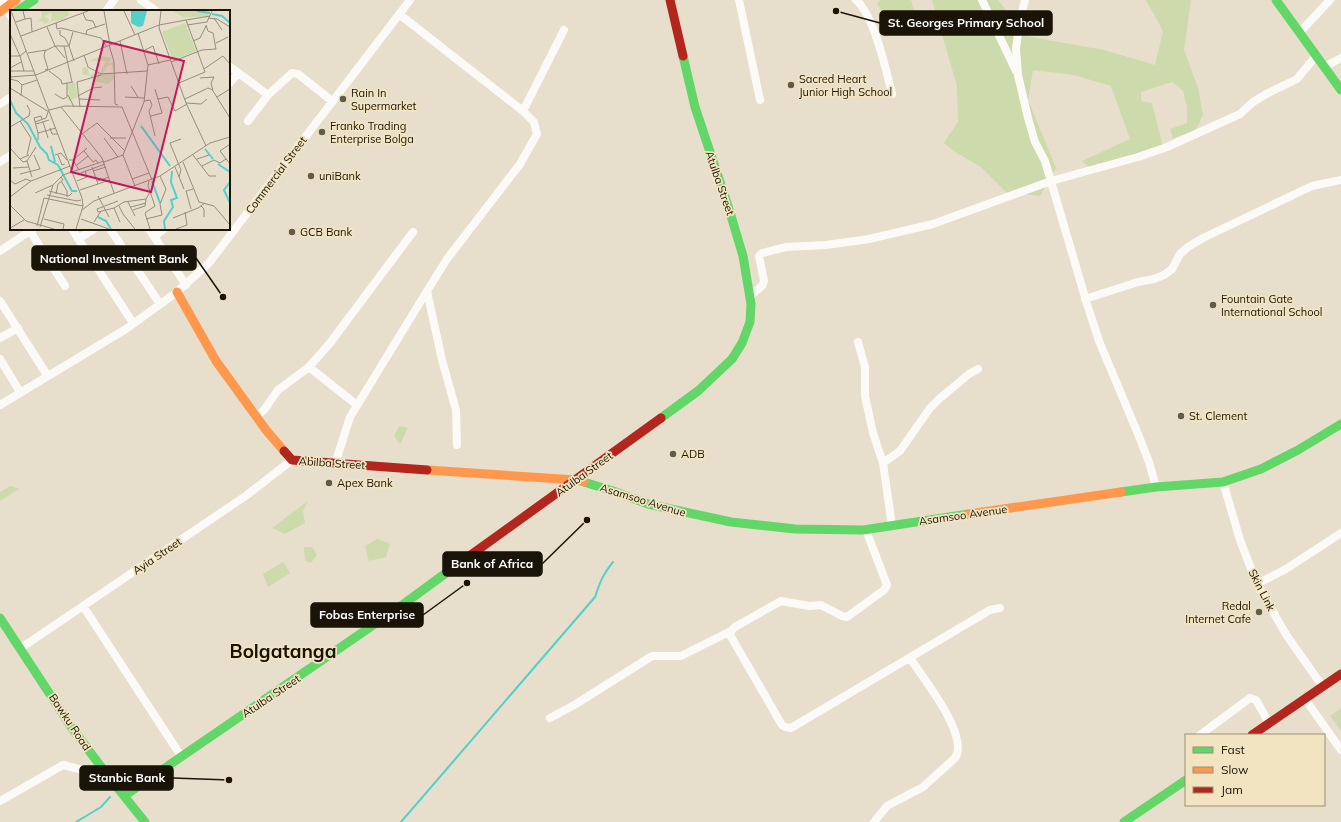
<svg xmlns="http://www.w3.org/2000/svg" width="1341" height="822" font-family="Mulish,sans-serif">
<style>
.green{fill:#ccdaac}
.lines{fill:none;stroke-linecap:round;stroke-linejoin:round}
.stream{stroke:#53d0cb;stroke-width:2}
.street{stroke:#fbfaf7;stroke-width:8}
.fast{stroke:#63d668;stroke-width:9}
.slow{stroke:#ff974d;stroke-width:9}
.jam{stroke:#b3261e;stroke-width:9}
.poi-dot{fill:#615b4c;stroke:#f2e3c1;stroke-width:1.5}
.labels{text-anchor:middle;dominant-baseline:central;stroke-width:3.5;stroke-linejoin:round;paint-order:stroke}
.poi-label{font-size:11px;fill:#191407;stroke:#f2e3c1;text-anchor:start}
.street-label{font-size:11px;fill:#191407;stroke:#f2e3c1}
.town-label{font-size:19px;font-weight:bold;fill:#191407;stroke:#f2e3c1}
.inset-river{fill:none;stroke:#53d0cb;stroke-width:2}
.inset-road{fill:none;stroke:#958e7d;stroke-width:1}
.view{fill:#c2185b;fill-opacity:0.15;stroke:#c2185b;stroke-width:2}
.inset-edge{fill:none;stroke:#191407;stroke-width:2}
.leader{fill:none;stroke:#191407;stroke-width:1.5}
.callout-dot{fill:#191407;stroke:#f2e3c1;stroke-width:1.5}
.callout{fill:#191407;stroke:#191407;stroke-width:1.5}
.callout-label{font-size:12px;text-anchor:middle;font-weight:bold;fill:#fff}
</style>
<rect width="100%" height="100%" fill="#e7dfcc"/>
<path class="green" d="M880 0H911L916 17 890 24 877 4Z
M932 0H998L1025 36 1104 50 1155 65 1163 31 1146 0H1191L1184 50 1198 88 1203 115 1195 131 1173 138 1170 129 1187 123V107L1183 91 1172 82 1141 92V101L1152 103 1163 147 1093 170 1082 161 1130 139 1111 86 1074 75 1033 70 1028 100 1056 168 1040 196 1006 192 981 167 955 152 944 143 958 122 957 86Z
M399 426 408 428 400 444 394 436Z
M11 486 19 489 0 501V492Z
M308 501 303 511 305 523 285 534 272 528Z
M377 539 390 544 386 557 369 561 365 546Z
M304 547H312L317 555 311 563 305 561Z
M283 562 290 573 268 587 263 574Z
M1341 708V731L1330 716Z"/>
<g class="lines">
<path class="stream" d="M76 822 101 807 110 797
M401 822 595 597C600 582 603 574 613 562"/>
<path class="street" d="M2 0 11 17
M141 0 156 11
M739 0 760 100
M856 0C874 15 886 70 892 94
M982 0 1016 71
M1025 0 1019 25 1016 49 1018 75 1028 118 1035 142 1045 161 1087 304 1099 341 1138 434 1149 462 1156 487
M106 11 114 0
M1299 33 1330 0
M229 66 268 95
M1324 67 1341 58
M229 84 238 73
M0 104 11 97
M523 111 564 30
M248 121 268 95 292 73 298 74 332 101
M0 162 11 155
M72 229 133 323
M110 229 160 304
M149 229 186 285
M30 231 65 286
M154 237 164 229
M78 239 94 229
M0 251 33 229
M427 291 442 360 456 410 457 445
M750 296 762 286 764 281 759 256 762 253 786 247 826 245 869 239 933 224 1051 181 1138 157 1167 147 1240 114 1253 102 1268 93 1297 79 1316 56
M1085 299 1138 282 1154 279 1164 275 1172 269 1180 254 1188 247 1203 238 1312 186 1341 180
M0 301 47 375
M0 338 18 328
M858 342 865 367V396L873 433 883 463 892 526
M0 359 20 392
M309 367 357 405
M0 405 126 329 177 292 209 263 410 0
M257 416 264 410 278 390 309 367 330 343 413 232
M883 463 900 451 930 408 939 399 969 374 978 369
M335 464 350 417 427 291 447 259 520 164 537 134 534 122 523 111 399 14
M1223 482 1240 540 1257 584 1287 636 1323 687
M1257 584 1286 569 1341 533
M83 606 181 756
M731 631 730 635 782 725 785 727 791 728 990 610 1000 608
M21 648 247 495 292 460
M1305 699 1341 750
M550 718 576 704 652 656H681L731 631 735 627 781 601 809 606 821 605 842 616 847 617 884 590 887 585 866 530
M1200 735 1250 698 1256 700 1269 723
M0 801 63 765 95 773 103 770
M874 822 887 806 923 787 955 758C970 736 923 678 910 658"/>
<path class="fast" d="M1276 0 1341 90
M17 11 34 0
M661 418 698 391 732 359 742 343 750 322 751 304 743 256 729 209 695 107 683 56
M584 482 613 491 648 504 731 522 795 529 863 530 969 514
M1121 492 1156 487 1223 482 1261 469 1298 450 1341 424
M0 618 72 728 108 776 145 822
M124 796 401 606 450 570
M1124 822 1186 780"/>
<path class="slow" d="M0 12 16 0
M177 292 216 361 266 430 284 451
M427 470 576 480 584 482
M969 514 1121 492"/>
<path class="jam" d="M670 0 683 56
M284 451 292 460 427 470
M450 570 661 418
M1252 735 1341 674"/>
</g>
<g class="poi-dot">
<circle cx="791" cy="85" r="4"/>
<circle cx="343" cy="99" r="4"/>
<circle cx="322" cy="132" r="4"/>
<circle cx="311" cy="176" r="4"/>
<circle cx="292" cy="232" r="4"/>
<circle cx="1213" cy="305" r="4"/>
<circle cx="1181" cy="416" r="4"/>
<circle cx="673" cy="454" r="4"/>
<circle cx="329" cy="483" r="4"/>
<circle cx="1259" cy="612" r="4"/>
</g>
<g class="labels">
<g class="poi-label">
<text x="799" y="79">Sacred Heart<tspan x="799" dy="13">Junior High School</tspan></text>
<text x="351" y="93">Rain In<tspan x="351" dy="13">Supermarket</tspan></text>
<text x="330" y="126">Franko Trading<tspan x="330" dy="13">Enterprise Bolga</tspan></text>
<text x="319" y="176">uniBank</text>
<text x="300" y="232">GCB Bank</text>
<text x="1221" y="299">Fountain Gate<tspan x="1221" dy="13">International School</tspan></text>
<text x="1189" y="416">St. Clement</text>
<text x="681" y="454">ADB</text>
<text x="337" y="483">Apex Bank</text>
<text x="1251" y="606" text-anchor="end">Redal<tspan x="1251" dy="13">Internet Cafe</tspan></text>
</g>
<g class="street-label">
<text transform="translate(276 175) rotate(-53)">Commercial Street</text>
<text transform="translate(720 183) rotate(71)">Atulba Street</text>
<text transform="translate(332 463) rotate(4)">Abilba Street</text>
<text transform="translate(584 474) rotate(-36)">Atulba Street</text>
<text transform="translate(643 500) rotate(17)">Asamsoo Avenue</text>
<text transform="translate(963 515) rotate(-8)">Asamsoo Avenue</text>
<text transform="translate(157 556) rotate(-34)">Ayia Street</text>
<text transform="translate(1262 590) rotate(63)">Skin Link</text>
<text transform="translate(271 696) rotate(-34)">Atulba Street</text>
<text transform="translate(70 722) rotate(56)">Bawku Road</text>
</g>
<g class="town-label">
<text x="283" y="651">Bolgatanga</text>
</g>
</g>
<g transform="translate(10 10)">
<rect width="220" height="220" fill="#e7dfcc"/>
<path d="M31 1H58L59 5 52 10 41 11 42 3 36 5 34 6 40 10 35 14 32 11 28 12 32 7ZM163 1H200L198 6 181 7H173ZM175 13 186 41 163 50 152 22ZM90 46 102 48 98 53 104 52 103 61 102 55 97 56 93 63H103L104 69 98 74 83 71 85 76 83 77 81 74 83 70 79 65H73L72 58 78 57 79 65 90 63 96 51H80ZM65 73 68 87 58 91V88L60 87 57 74Z" fill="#ccdaac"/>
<path d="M121 1H137L133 16 128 17 121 13Z" fill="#53d0cb"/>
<path class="inset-river" d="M187 1 200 3M202 4 212 6 220 13M0 90 6 103 18 114 30 137 37 144 39 150 48 155 62 181H67M131 116 160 156M41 136 45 152M195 139 203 149M208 154 220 162M142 171 150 193M220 172 214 180 220 193M88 207 96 211 101 219M155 219 154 211 163 197 161 190 167 188 161 172 162 161"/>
<path class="inset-road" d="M1 1 72 188 73 196 66 219M94 1 100 35M114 1 125 25M151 1 149 18 176 93 196 136M73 3 76 10 83 11 86 18M199 8 207 9 220 17M204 8 212 20M15 9 21 8 22 22M176 10 200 6M6 12 15 9 13 1M46 13 47 19 51 18 91 28 96 36M177 15 197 12 202 1M63 22 59 36 64 51M0 24 10 46H0M76 24 77 20 95 14M11 26 78 1M110 31 117 64M183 31 190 28 196 16M206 33 218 27M99 35 104 52 105 94 108 95M45 36H59L55 28 50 25V20M45 36 55 48M54 36 62 72M135 40 143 36 149 54M18 43 36 40M74 45 78 57 91 64 137 61M161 52 192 40 206 39 203 23 198 21 196 15M138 55 160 50M0 58 11 52M194 59 213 46 220 54M35 60 38 59 34 46 35 41 45 36 37 17M0 61H24M14 61 10 46 16 41M39 61 51 70 52 74 63 72M0 67 26 65 149 15 176 10 195 62 169 73M190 68 204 67 201 73 203 81 220 108M0 69 8 71 12 75M121 76 128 87M0 78 39 102M45 84 53 89 57 87V73M58 85 64 97M11 86 12 75 27 70M68 86 83 78 92 77M115 87 134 88M207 87 220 79M69 89 90 90M148 89 158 87 165 101 177 94M175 89 198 78 203 80M134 91 140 90 142 95 139 101 145 126M176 93 191 94 197 89M51 97 92 148 104 183M70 97 67 72 91 65M39 100 55 96 112 97 142 170M141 106 152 103 145 79M10 111 21 128 17 145M25 112 36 108 38 102M33 112 38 128M26 114 39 110M0 117 19 106 20 101 17 95M40 118 42 124H48M28 123 24 108 31 106 32 109M72 124 87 113 115 141M94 128 108 147M100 128H116M28 130V123L46 118M220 134 210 141 220 154M0 138 10 149M74 141 83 152 86 150 88 153M45 145 51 143 57 150M48 145 52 155 55 154M113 145 125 176M183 145 199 166H206M187 149 199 145M59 150H63L69 160M63 150 77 138M17 151 13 152 10 149 19 145M94 152 113 145 134 92 138 55 128 23M173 152 189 192 204 196 220 215M67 155 78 146M192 156 204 150 210 153 216 149M82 157 88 174M165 157 174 179M3 158 19 157M83 161 96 157M71 163 95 154M10 164 30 159 24 145M22 167 17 151 26 137M169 167 171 160 160 133 171 129M122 169 139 163M0 170 5 174 16 169 21 171M51 171 57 181V187M67 171 77 167 75 161M87 171 99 167M139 171 138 176 145 196M70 180 100 170M39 181 59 186 62 183M25 183 43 175 53 165 94 151M46 184 48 174 53 170 51 167M37 185 67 191 71 190M88 186 99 207M0 187 21 171 60 156M118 192 125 206M0 195 16 211 44 219M109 196 113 204 125 219M191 196 194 199V207M121 197 136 193M181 199 176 181 183 179M72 200 84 191 150 166 200 133 220 127M123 200 135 196 136 189M88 202 87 199 108 191M88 202 104 198M163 208 188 198 195 193M34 209 54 214 53 219M71 209 99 219M136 209 152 205 150 194 156 179 150 166M84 212 91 201M110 212 104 198 114 192 136 189 140 182M27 216 34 188 73 196M30 217 43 175M0 218 14 210M140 219 135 203 145 196M166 219 177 215 175 202"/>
<path class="view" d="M94 31 174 51 141 182 61 162Z"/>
<rect width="220" height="220" class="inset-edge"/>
</g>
<path class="leader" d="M836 11L880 23M223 297L196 258M587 520L542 564M467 583L423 615M229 780L173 778"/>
<g class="callout-dot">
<circle cx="836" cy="11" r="4"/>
<circle cx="223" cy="297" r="4"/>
<circle cx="587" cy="520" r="4"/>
<circle cx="467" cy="583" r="4"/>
<circle cx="229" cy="780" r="4"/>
</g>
<g class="callout">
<rect x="880" y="11" width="172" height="24" rx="4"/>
<rect x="32" y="246" width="164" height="24" rx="4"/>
<rect x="443" y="552" width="99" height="24" rx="4"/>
<rect x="311" y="603" width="112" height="24" rx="4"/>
<rect x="80" y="766" width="93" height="24" rx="4"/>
</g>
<g class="callout-label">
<text x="966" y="27">St. Georges Primary School</text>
<text x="114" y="263">National Investment Bank</text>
<text x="492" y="568">Bank of Africa</text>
<text x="367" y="619">Fobas Enterprise</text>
<text x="127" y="782">Stanbic Bank</text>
</g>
<rect x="1185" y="734" width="140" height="72" fill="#f2e3c1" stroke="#9b9077"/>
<rect x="1193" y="747" width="20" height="6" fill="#63d668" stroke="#9b9077"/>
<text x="1221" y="754" font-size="12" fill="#191407">Fast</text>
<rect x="1193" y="767" width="20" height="6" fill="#ff974d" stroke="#9b9077"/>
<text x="1221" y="774" font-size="12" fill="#191407">Slow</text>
<rect x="1193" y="787" width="20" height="6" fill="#b3261e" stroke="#9b9077"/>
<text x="1221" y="794" font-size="12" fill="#191407">Jam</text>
</svg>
